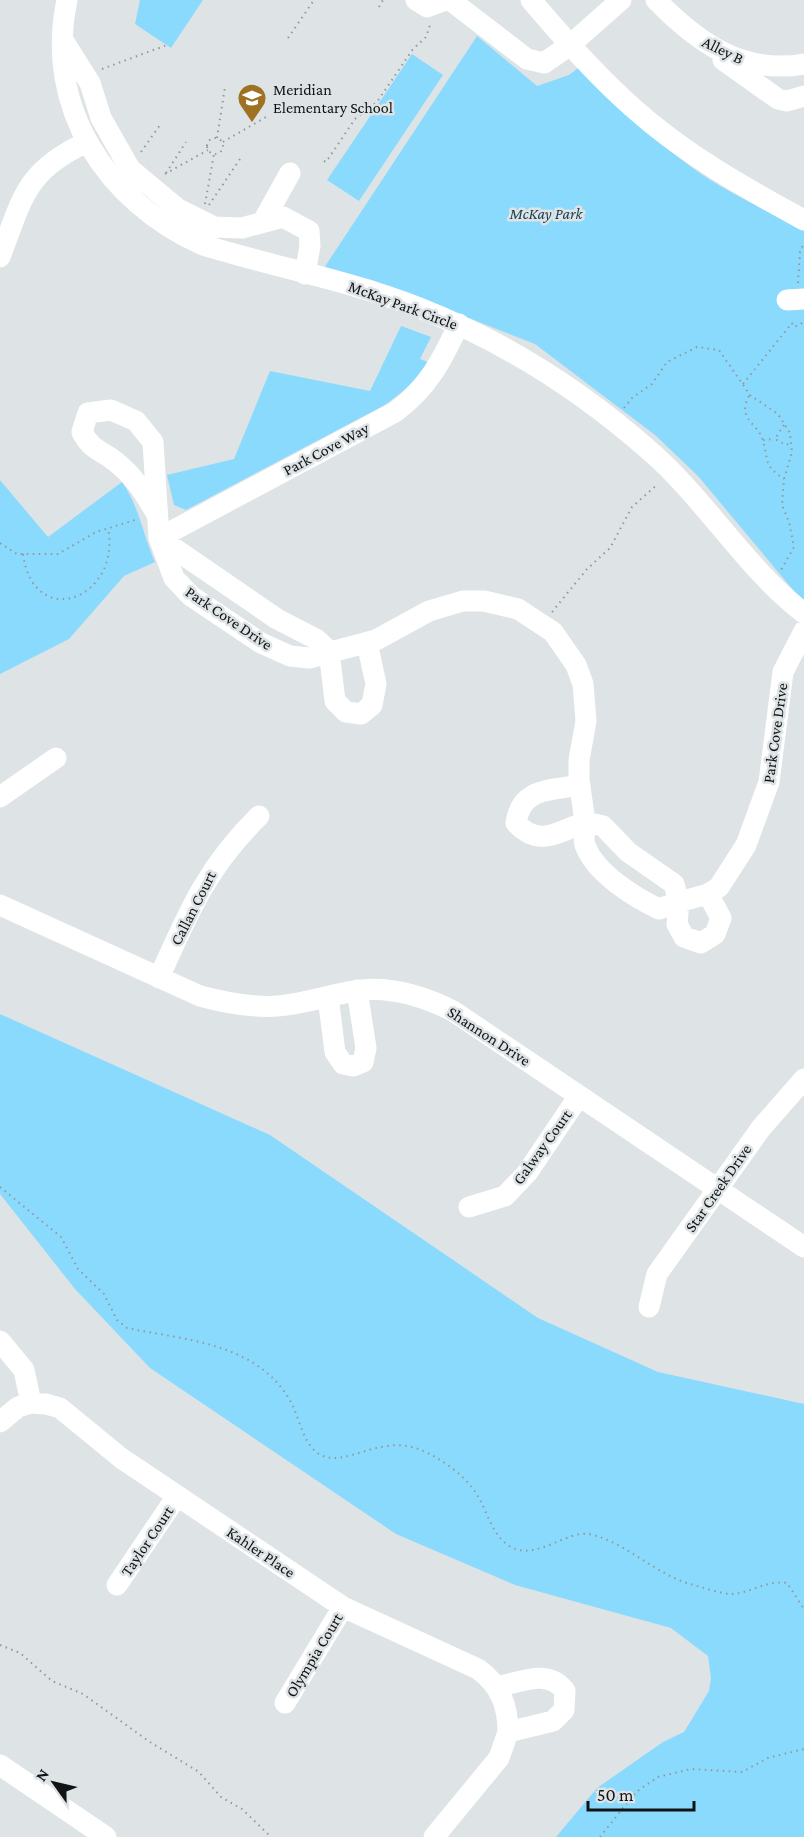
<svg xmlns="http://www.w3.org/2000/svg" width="804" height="1837" font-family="'Crimson Pro',serif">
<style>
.green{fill:#8adafd}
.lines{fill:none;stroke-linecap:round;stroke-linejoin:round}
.path{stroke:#94989a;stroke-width:2;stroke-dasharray:1.5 4.5;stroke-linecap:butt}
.minor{stroke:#fff;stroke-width:21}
.labels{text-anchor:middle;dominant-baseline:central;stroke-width:5;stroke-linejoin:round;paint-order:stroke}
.street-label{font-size:16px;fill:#111314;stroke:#dee3e6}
.poi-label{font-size:16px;fill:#111314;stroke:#dee3e6;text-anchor:start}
.park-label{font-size:16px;font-style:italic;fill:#1b4150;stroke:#dee3e6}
</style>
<rect width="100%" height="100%" fill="#dee3e6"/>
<path class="green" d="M140 0H203L171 48 135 24Z
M477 36 537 86 569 75 578 68C615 104 652 138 694 169 728 193 767 211 804 228V603L698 476 655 435 535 344 372 280 324 268Z
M412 54 443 75 359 201 327 180Z
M401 326 431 337 420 359 428 362C416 381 402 393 383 406L186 510 174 505 167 475 234 459 270 371 370 391Z
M0 480 48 537 122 482C139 506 143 535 155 562L124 576 69 639 0 674Z
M0 1014 270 1135 538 1318 658 1372 804 1404V1837H556L597 1788 663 1742 684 1732 709 1691 711 1678 708 1656 671 1628 515 1585 396 1534 150 1368 75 1289 0 1194Z"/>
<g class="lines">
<path class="path" d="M379 7 383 0
M288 38 314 0
M102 69 167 45
M207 146a8 8 0 1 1 16 0a8 8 0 1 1-16 0Z
M217 138 225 87
M223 142 266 117
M141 152 160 125
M324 161 326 162 355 119 377 102 413 49 426 37 430 25
M166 173 186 142
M165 174 208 150
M205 204 214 154
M209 205 240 159
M798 283 800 252 804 243
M792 323 794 327 804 322
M743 384 792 323
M749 396C736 420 759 423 763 441 769 462 763 465 784 479
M624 408 632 398 652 384 667 362 697 347 719 350 750 395 778 414 790 433 792 452 784 479 782 505 789 522 794 547 781 570
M784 425 775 439 786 445 791 443
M763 440 775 439
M0 543 17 554H58L96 532 135 520
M23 554C34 633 122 598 108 528
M552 612 587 569 610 548 632 507 658 484
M0 1187 61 1237 78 1269 104 1294 117 1320 127 1328C184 1340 253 1342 288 1397 299 1413 302 1446 321 1455 346 1468 381 1433 421 1450 443 1459 468 1478 479 1498 488 1514 493 1537 511 1547 535 1561 568 1530 589 1534 626 1542 655 1574 690 1584 702 1587 718 1593 730 1594 750 1594 764 1580 787 1583L804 1609
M0 1645 20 1653 52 1681 83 1694 150 1742 199 1772 221 1797 242 1809 271 1837
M600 1837 636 1792 658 1777 691 1769 742 1772 768 1758 804 1749"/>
<path class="minor" d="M67 0C44 108 107 202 203 245 274 267 348 280 417 307 504 341 581 390 651 452 706 500 747 570 804 613
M416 0 427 7 446 0
M450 0 527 59 544 63 570 45 621 0
M531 0C563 38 595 74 632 107 683 153 743 187 804 220
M656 0C697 42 742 75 804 64
M63 40 90 83 101 118 130 169 178 209 214 227 242 228 283 217 309 231 310 246 305 274
M723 60 778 99 787 101 804 96
M262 223 290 173
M0 257C23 197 25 171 87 142
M787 300 804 299
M156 513C145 494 134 476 116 462 100 449 92 451 82 432L88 413 111 410 136 421 153 442 159 538 174 578 191 596 261 643 290 656 309 658 376 640 429 611 463 601H484L518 609 553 632 576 665 583 684 586 721 579 760V780L585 822C558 832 539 848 516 823 521 787 550 791 580 785
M159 538 395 412C428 388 442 360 459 324
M159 538 277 619 316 639 329 651 335 701 346 712 361 714 372 705 376 684 367 643
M0 797 56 758
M585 822 603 826 628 852 674 884 679 902 659 909C634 897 595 873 585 845 583 839 585 828 585 822Z
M708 894 721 918 715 934 701 943 684 937 677 924 679 902 708 894 719 887 746 845 769 782 783 672 804 631
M0 905 200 996C226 1003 251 1008 278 1006 304 1004 329 995 355 991 389 985 423 996 453 1011L804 1247
M159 978C188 913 207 867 259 816
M328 997 335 1052 343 1064 353 1066 363 1062 366 1048 357 990
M469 1207 505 1196 527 1173 579 1096
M649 1307 657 1274 761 1128 804 1079
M0 1341 24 1370 31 1403
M0 1422 18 1407 31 1403 46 1404 60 1408 121 1458 343 1607 478 1669C500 1685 508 1705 508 1732
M117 1585 177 1496
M285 1703 343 1607
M0 1765 106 1837
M434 1837 499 1758 508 1732 553 1721 564 1710 565 1691C548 1668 521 1682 497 1687"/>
</g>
<defs>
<g id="school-pin" transform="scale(1.5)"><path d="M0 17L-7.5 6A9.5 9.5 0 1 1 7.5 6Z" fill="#9f7223" stroke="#dee3e6"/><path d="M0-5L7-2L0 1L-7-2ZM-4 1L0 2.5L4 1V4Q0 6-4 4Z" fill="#fff"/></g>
</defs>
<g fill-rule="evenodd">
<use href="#school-pin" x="252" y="98"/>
</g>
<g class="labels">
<g class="street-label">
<text transform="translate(723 50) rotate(26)">Alley B</text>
<text transform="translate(403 305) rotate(20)">McKay Park Circle</text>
<text transform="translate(326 449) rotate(-28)">Park Cove Way</text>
<text transform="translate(229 618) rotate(34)">Park Cove Drive</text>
<text transform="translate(775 733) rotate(-82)">Park Cove Drive</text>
<text transform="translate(193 908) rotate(-63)">Callan Court</text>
<text transform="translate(489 1036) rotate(33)">Shannon Drive</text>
<text transform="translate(542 1147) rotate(-54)">Galway Court</text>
<text transform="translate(718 1188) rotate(-55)">Star Creek Drive</text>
<text transform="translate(147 1541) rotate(-56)">Taylor Court</text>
<text transform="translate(261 1552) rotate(34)">Kahler Place</text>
<text transform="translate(314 1655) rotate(-59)">Olympia Court</text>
</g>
<g class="poi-label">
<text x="273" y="89">Meridian<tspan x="273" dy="18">Elementary School</tspan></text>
</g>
<g class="park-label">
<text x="546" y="213">McKay Park</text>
</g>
</g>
<g transform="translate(54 1783) rotate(304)" stroke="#dee3e6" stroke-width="4.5" paint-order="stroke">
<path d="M0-4.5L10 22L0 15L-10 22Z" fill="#111314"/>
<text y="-9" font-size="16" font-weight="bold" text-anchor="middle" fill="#111314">N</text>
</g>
<path d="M588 1801v9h106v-9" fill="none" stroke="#111314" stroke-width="3"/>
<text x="597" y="1801" font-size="18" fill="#111314" stroke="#dee3e6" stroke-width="4.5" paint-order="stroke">50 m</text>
</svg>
